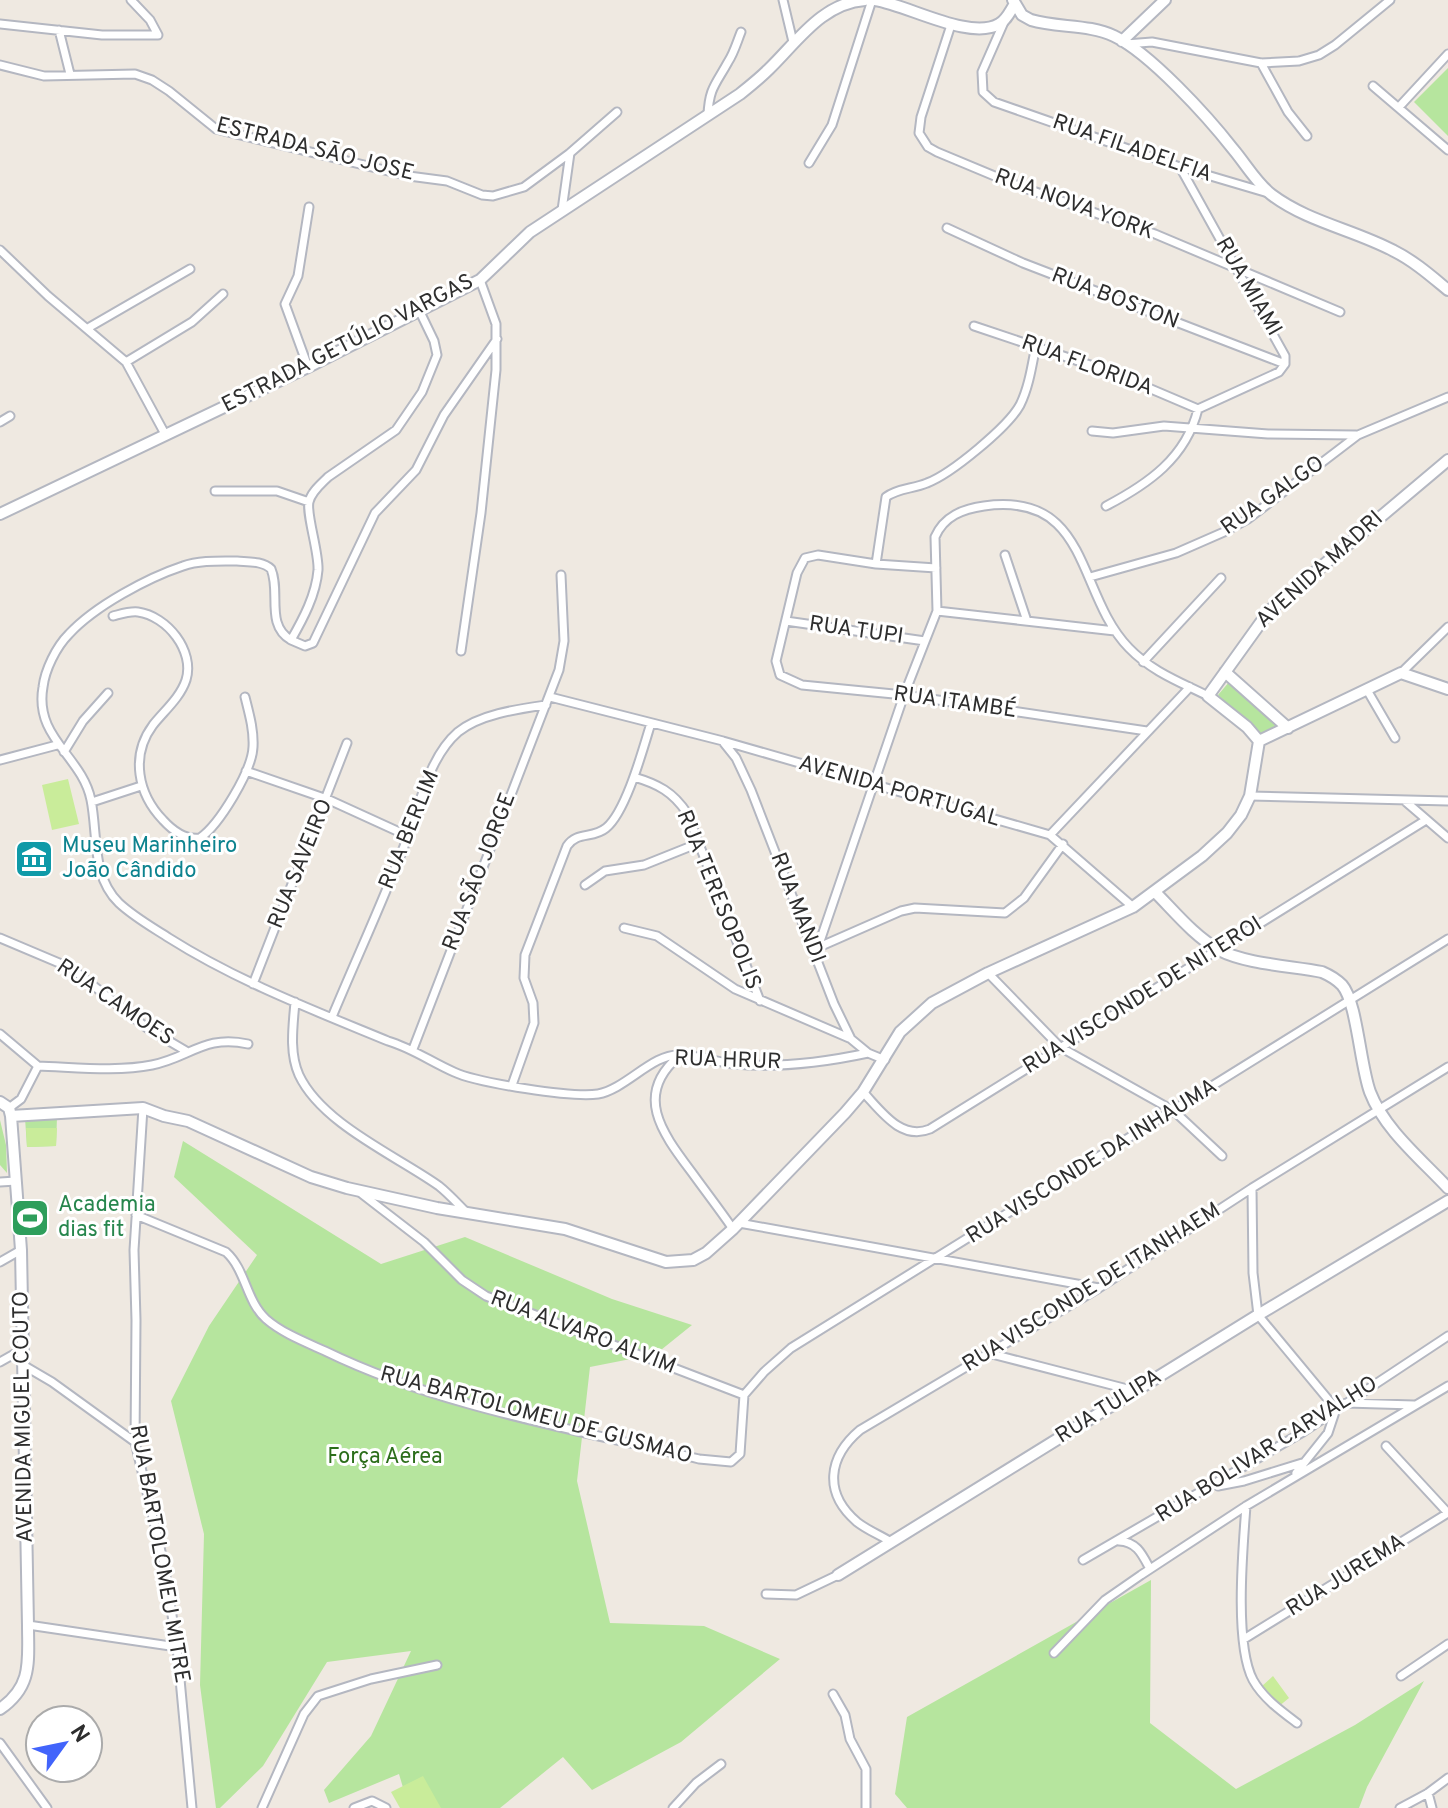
<svg xmlns="http://www.w3.org/2000/svg" width="1448" height="1808" font-family="Overpass,sans-serif">
<style>
.green{fill:#b6e59e}
.pitch{fill:#c9ec9a}
.lines{fill:none;stroke-linecap:round;stroke-linejoin:round}
.street-casing{stroke:#b4b7c1;stroke-width:11}
.secondary-casing{stroke:#b4b7c1;stroke-width:14}
.street{stroke:#fff;stroke-width:7}
.secondary{stroke:#fff;stroke-width:10}
.labels{text-anchor:middle;dominant-baseline:central;stroke-width:6;stroke-linejoin:round;paint-order:stroke}
.street-label{font-size:22px;fill:#2e2e2e;stroke:#fff}
.culture-label{font-size:22px;fill:#0d838f;stroke:#fff;text-anchor:start}
.leisure-label{font-size:22px;fill:#27864d;stroke:#fff;text-anchor:start}
.park-label{font-size:22px;fill:#2c6e1b;stroke:#fff}
</style>
<rect width="100%" height="100%" fill="#efe9e1"/>
<path class="green" d="M1448 68V136L1414 102Z
M1230 681 1280 726 1258 736 1218 695Z
M57 1117 56 1146 27 1147 25 1118Z
M0 1120 6 1145 7 1173 0 1165Z
M183 1141 381 1264 465 1237 612 1299 692 1325 656 1354 590 1367 577 1481 610 1623 704 1626 780 1659 681 1742 592 1790 563 1757 500 1808H409L399 1774 329 1803 324 1790 371 1736 411 1651 327 1662 263 1766 220 1808H216L200 1685 204 1534 171 1401 209 1326 257 1255 174 1177Z
M1151 1580 1150 1723 1236 1789 1355 1725 1424 1681 1367 1787 1359 1808H907L895 1794 907 1717Z"/>
<path class="pitch" d="M68 779 79 824 52 830 42 785Z
M26 1128H57L56 1146 27 1147Z
M1273 1676 1289 1698 1278 1707 1262 1686Z
M423 1776 441 1808H400L391 1792Z"/>
<g class="lines">
<g class="street-casing">
<path id="street" d="M783 0 793 42
M1004 22 982 72 983 92 994 102 1180 167 1268 193
M0 24 102 35H158L150 20 131 0
M951 25 921 117 919 133 928 147 937 152 1016 185 1155 234 1340 312
M59 30 70 74
M1126 44 1152 42 1261 63 1299 61 1319 55 1335 45 1390 0
M1261 63 1288 112 1307 136
M0 65 44 76 135 74 152 80 169 91 216 129 409 176 447 181 482 195 493 196 524 187 570 153 617 112
M1373 86 1448 150
M1399 107 1448 54
M708 115C709 88 716 84 728 62 734 53 737 42 741 32
M809 163 832 125 872 0
M1180 167 1285 356V364L1279 372 1198 409
M562 210 570 153
M947 228 1023 263 1285 364
M0 250 48 296 126 362 165 434
M420 312 434 341 437 355 422 392 396 430 328 477C321 484 311 492 309 502 306 514 319 552 318 570 316 595 303 619 291 640 265 625 281 592 271 569 263 561 248 562 237 561 220 561 199 560 183 566 147 578 95 606 69 634 56 647 45 670 43 687 34 738 82 756 91 800 98 834 91 876 119 903 134 917 152 927 169 938 237 981 313 1010 388 1041 412 1048 431 1062 454 1072 478 1083 573 1098 598 1094 626 1089 653 1053 680 1055 698 1055 716 1062 734 1064 778 1068 826 1062 868 1053
M974 326 1111 372 1198 409
M88 328 190 269
M126 362 192 322 223 294
M308 367 285 304 298 276 309 207
M0 422 10 416
M1092 431 1113 433 1164 426 1268 434 1356 435
M215 491H277L309 502
M1106 506C1148 484 1186 458 1198 409
M1005 555 1027 621
M876 564 886 497C898 488 913 489 927 483 951 474 1008 427 1020 405 1029 387 1032 365 1036 345
M936 568 876 564 818 555 805 558 797 573 776 661 780 675 802 685 904 695 1147 731
M1090 577 1176 553 1224 532 1248 519 1358 435 1448 397
M937 611 1115 631
M113 616C121 614 130 611 138 612 167 616 195 651 186 680 180 698 164 711 153 725 130 756 138 794 163 820 173 831 185 840 200 838 219 825 252 771 253 747 254 730 249 713 245 697
M786 621 925 641
M291 640 305 646 313 643 375 513 416 470 444 415 497 339
M461 651 481 513 496 370V324L480 280
M1143 662 1221 578
M1401 673 1448 627
M1367 690 1395 738
M550 697 723 741 1050 835 1133 907
M724 743 736 758 751 790 834 1004 851 1039 868 1053 885 1060
M64 752 83 721 108 693
M0 760 57 745
M246 771 327 799 408 836
M634 777C658 784 673 792 687 813L760 1001
M1250 796 1448 801
M1405 801 1448 838
M92 802 141 786
M1050 835 1190 687
M585 885 605 871 644 865 699 843
M624 928 657 936 735 989 849 1038
M0 938 71 968 147 1028 186 1051
M818 947 904 695 937 611 935 537C944 516 963 509 984 506 1091 491 1076 594 1129 648 1151 671 1180 682 1208 696
M819 947 901 911 915 908 1005 913 1024 898 1063 844
M988 973 1060 1047 1174 1111 1222 1156
M253 984 347 743
M295 1002C293 1026 289 1053 299 1075 322 1124 397 1156 439 1186 449 1194 457 1203 466 1212
M332 1017C357 957 385 897 408 836 421 802 429 757 458 732 480 714 518 709 546 705
M0 1034 38 1066C73 1067 118 1072 152 1065 189 1058 205 1034 248 1044
M413 1049 559 670 564 641 561 575
M679 1056C632 1096 664 1135 693 1174 706 1192 720 1210 733 1229
M512 1085 534 1023 533 1003 524 978 525 955 567 846C577 831 593 839 606 828 626 812 643 749 651 723
M863 1092C881 1111 901 1141 930 1129L1426 820
M9 1108 21 1099 38 1066
M143 1108 134 1250 136 1320 135 1442 164 1564 177 1647 192 1808
M0 1182 16 1181
M1252 1188 1253 1273 1258 1315 1336 1409 1328 1433 1296 1473
M362 1194 424 1242 462 1280 486 1296 744 1395
M136 1215 226 1252C246 1270 246 1301 266 1319 282 1333 305 1342 325 1351 440 1407 575 1429 699 1459L731 1462 740 1454 744 1395 764 1372 791 1348 1448 939
M739 1223 1099 1288
M0 1262 21 1250
M988 1353 1135 1391
M0 1362 23 1349
M23 1365 52 1382 135 1442
M1346 1403 1414 1405
M1386 1446 1448 1513
M1218 1486 1244 1481 1302 1463
M1246 1506C1243 1547 1234 1644 1253 1680 1263 1698 1281 1711 1297 1723
M1119 1541C1137 1542 1142 1554 1150 1569
M891 1542C880 1535 867 1530 857 1522 823 1493 828 1457 860 1430L1099 1288 1252 1188 1448 1067
M1083 1560 1303 1432 1448 1336
M766 1594 796 1595 838 1575
M28 1625 177 1647
M1244 1639 1448 1513
M1054 1653 1105 1600 1141 1575 1246 1506 1448 1386
M1401 1676 1448 1644
M833 1694 845 1715 850 1739 866 1769V1808
M0 1743 47 1808
M1428 1793 1432 1808
M262 1808 304 1714 318 1696 371 1679 437 1665
M354 1808 372 1801 386 1808
M673 1808 696 1783 721 1764
M1400 1808 1428 1793 1448 1778"/>
</g>
<g class="secondary-casing">
<path id="secondary" d="M875 0C908 5 970 41 999 24 1007 20 1010 11 1015 4
M1013 0 1022 15 1031 20C1057 28 1089 24 1114 36 1150 53 1208 117 1233 149 1245 163 1257 184 1272 195 1308 222 1355 230 1394 251 1414 261 1431 276 1448 290
M1122 41 1165 0
M0 514 308 367 480 280 530 232 740 94C750 86 760 78 769 69 797 42 822 3 865 0
M1225 672 1288 728
M1259 741 1247 727 1208 696 1269 611 1448 460
M1259 741 1401 673 1448 689
M1155 892C1174 911 1194 936 1219 950 1246 964 1291 966 1322 972 1329 975 1336 979 1342 985 1357 1002 1360 1065 1370 1092 1384 1129 1422 1160 1448 1188
M0 1102 9 1108 11 1116 21 1250 28 1625C28 1661 33 1686 0 1709
M11 1116 143 1108 164 1116 188 1121 311 1177 347 1188 437 1208 565 1229 666 1262 693 1260 706 1253 733 1229 845 1113 863 1092 900 1032 932 1003 988 973 1133 907 1202 856 1227 833 1241 815 1250 796 1259 741
M838 1575 1258 1315 1448 1201"/>
</g>
<use href="#street" class="street"/>
<use href="#secondary" class="secondary"/>
</g>
<defs>
<g id="museum-square" transform="scale(2)"><rect x="-9" y="-9" width="18" height="18" rx="4" fill="#0f9aa8" stroke="#fff"/><path d="M0-6L6-3V-2H-6V-3ZM-5-1h2V3h-2ZM-1-1h2V3h-2ZM3-1h2V3H3ZM-6 4H6V6H-6Z" fill="#fff"/></g>
<g id="stadium-square" transform="scale(2)"><rect x="-9" y="-9" width="18" height="18" rx="4" fill="#2e9e5b" stroke="#fff"/><path d="M0-5a6.5 5 0 1 0 0 10a6.5 5 0 1 0 0-10ZM-3.5-1.8h7v3.6h-7Z" fill="#fff"/></g>
</defs>
<g fill-rule="evenodd">
<use href="#museum-square" x="34" y="859"/>
<use href="#stadium-square" x="30" y="1218"/>
</g>
<g class="labels">
<g class="street-label">
<text transform="translate(1132 149) rotate(19)">RUA FILADELFIA</text>
<text transform="translate(315 150) rotate(14)">ESTRADA SĀO JOSE</text>
<text transform="translate(1074 205) rotate(20)">RUA NOVA YORK</text>
<text transform="translate(1248 287) rotate(60)">RUA MIAMI</text>
<text transform="translate(1115 299) rotate(21)">RUA BOSTON</text>
<text transform="translate(348 344) rotate(-27)">ESTRADA GETÚLIO VARGAS</text>
<text transform="translate(1087 366) rotate(20)">RUA FLORIDA</text>
<text transform="translate(1273 496) rotate(-35)">RUA GALGO</text>
<text transform="translate(1320 570) rotate(-42)">AVENIDA MADRI</text>
<text transform="translate(856 631) rotate(8)">RUA TUPI</text>
<text transform="translate(955 703) rotate(8)">RUA ITAMBÉ</text>
<text transform="translate(899 792) rotate(16)">AVENIDA PORTUGAL</text>
<text transform="translate(410 830) rotate(-68)">RUA BERLIM</text>
<text transform="translate(301 864) rotate(-68)">RUA SAVEIRO</text>
<text transform="translate(480 872) rotate(-69)">RUA SÃO JORGE</text>
<text transform="translate(718 900) rotate(68)">RUA TERESOPOLIS</text>
<text transform="translate(797 908) rotate(69)">RUA MANDI</text>
<text transform="translate(1143 996) rotate(-32)">RUA VISCONDE DE NITEROI</text>
<text transform="translate(115 1003) rotate(34)">RUA CAMOES</text>
<text transform="translate(728 1061) rotate(2)">RUA HRUR</text>
<text transform="translate(1092 1162) rotate(-32)">RUA VISCONDE DA INHAUMA</text>
<text transform="translate(1092 1288) rotate(-32)">RUA VISCONDE DE ITANHAEM</text>
<text transform="translate(583 1333) rotate(21)">RUA ALVARO ALVIM</text>
<text transform="translate(1109 1407) rotate(-32)">RUA TULIPA</text>
<text transform="translate(536 1416) rotate(15)">RUA BARTOLOMEU DE GUSMAO</text>
<text transform="translate(24 1417) rotate(-91)">AVENIDA MIGUEL COUTO</text>
<text transform="translate(1267 1450) rotate(-32)">RUA BOLIVAR CARVALHO</text>
<text transform="translate(159 1554) rotate(80)">RUA BARTOLOMEU MITRE</text>
<text transform="translate(1346 1576) rotate(-32)">RUA JUREMA</text>
</g>
<g class="culture-label">
<text x="62" y="846">Museu Marinheiro<tspan x="62" dy="25">João Cândido</tspan></text>
</g>
<g class="leisure-label">
<text x="58" y="1205">Academia<tspan x="58" dy="25">dias fit</tspan></text>
</g>
<g class="park-label">
<text x="385" y="1457">Força Aérea</text>
</g>
</g>
<g transform="translate(64 1744) rotate(57)"><circle r="38" fill="#ffffff" stroke="#ababab" stroke-width="2"/>
<path d="M0-6L14 30L0 20L-14 30Z" fill="#4264fb"/>
<text y="-12" font-size="22" font-weight="bold" text-anchor="middle" fill="#2e2e2e">N</text>
</g>
</svg>
